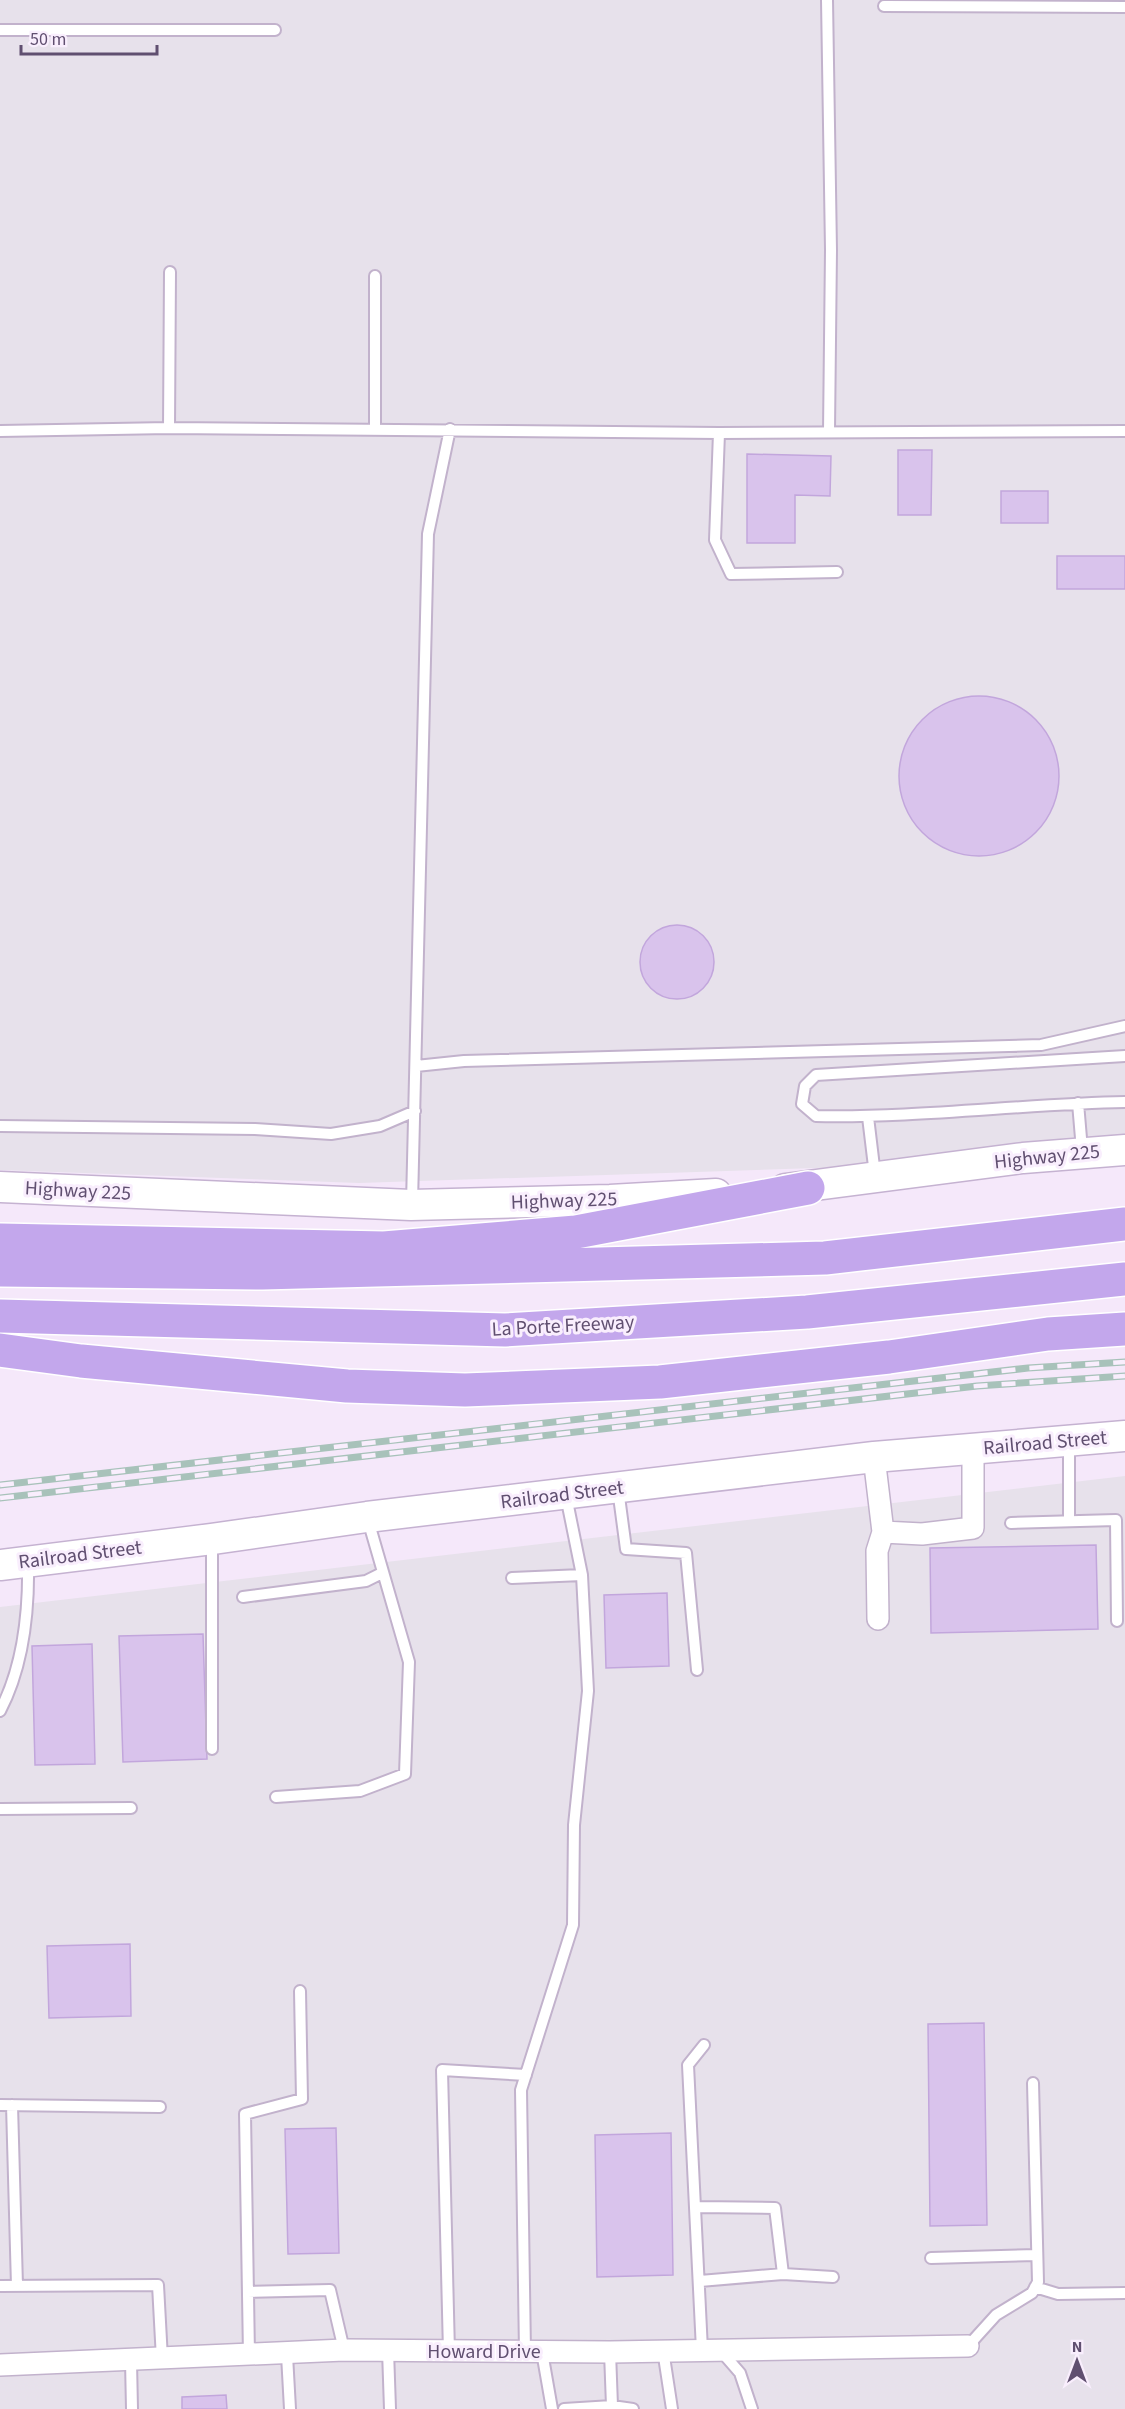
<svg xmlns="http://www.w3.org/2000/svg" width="1125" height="2409" font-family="'Source Sans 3',sans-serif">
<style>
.industrial{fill:#e7e1eb}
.building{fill:#d9c3ec;stroke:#c2a6dc;stroke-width:1.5}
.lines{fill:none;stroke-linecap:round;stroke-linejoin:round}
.lane-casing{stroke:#c2b2cc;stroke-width:14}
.street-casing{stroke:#c2b2cc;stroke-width:24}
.secondary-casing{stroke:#c5b2d1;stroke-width:33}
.highway-casing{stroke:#fff;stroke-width:36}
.lane{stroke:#fff;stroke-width:10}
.street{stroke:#fff;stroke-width:21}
.secondary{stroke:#fff;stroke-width:30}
.highway{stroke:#c3a7ec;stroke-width:33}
.rail-casing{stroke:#a8c2ba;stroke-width:7}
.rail{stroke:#f9eefd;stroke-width:4.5;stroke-dasharray:14;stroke-linecap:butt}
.labels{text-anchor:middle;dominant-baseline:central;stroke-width:6;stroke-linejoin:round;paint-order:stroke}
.street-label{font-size:20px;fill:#604f70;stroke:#f9eefd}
</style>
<rect width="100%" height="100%" fill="#f5e8fa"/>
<path class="industrial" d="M0 0H1125V1158L359 1183 0 1170Z
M1125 1476V2409H0V1607Z"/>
<path class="building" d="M898 450H932L931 515H898Z
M747 454 831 456 830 496 795 495V543H747Z
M1001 491H1048V523H1001Z
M1057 556H1125V589H1057Z
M899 776a80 80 0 1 1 160 0a80 80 0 1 1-160 0Z
M640 962a37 37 0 1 1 74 0a37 37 0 1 1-74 0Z
M1096 1545 1098 1629 931 1633 930 1548Z
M667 1593 669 1666 606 1668 604 1595Z
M203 1634 207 1759 123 1762 119 1636Z
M92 1644 95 1764 35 1765 32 1646Z
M130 1944 131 2016 49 2018 47 1946Z
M984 2023 987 2225 930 2226 928 2024Z
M336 2128 339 2253 288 2254 285 2129Z
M671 2133 673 2275 597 2277 595 2135Z
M226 2395 227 2409H182V2397Z"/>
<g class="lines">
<g class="lane-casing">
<path id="lane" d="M827 0 831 250 829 431
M884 6 1125 7
M0 30H275
M375 276V429
M169 428 170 272
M0 431 169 428 719 433 1125 431
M719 433 715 540 731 574 837 572
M1125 1056 816 1075 805 1086 802 1104 816 1116C919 1118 1022 1104 1125 1102
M416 1066 464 1061 1041 1045 1125 1026
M1078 1103 1082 1150
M868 1117 875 1175
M0 1126 255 1129 331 1134 380 1126 415 1111
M412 1203 428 534 450 429
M1069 1442V1521
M618 1489 626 1549 686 1553 697 1670
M1011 1523 1116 1520 1117 1621
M512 1578 582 1575
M243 1597 366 1581 382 1573
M0 1711C23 1667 29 1611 28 1562
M212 1749V1540
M276 1797 360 1791 405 1774 409 1662 368 1520
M0 1809 131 1808
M0 2105 160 2107
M12 2105 17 2286
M696 2207 775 2208 783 2274
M931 2258 1037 2255
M700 2281 783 2274 833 2277
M0 2286 158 2285 162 2359
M1035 2287 1058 2294 1125 2293
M248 2292 330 2290 344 2350
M968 2346 996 2315 1032 2293 1038 2282 1033 2083
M388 2350 390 2409
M663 2350 672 2409
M702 2350 688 2065 704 2045
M720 2350 740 2373 752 2409
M449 2352 442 2070 526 2075
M525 2352 521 2090 573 1925 574 1825 588 1691 582 1575 566 1496
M542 2352 552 2409
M610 2352 612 2406 633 2409
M249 2355 245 2114 302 2099 300 1991
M287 2355 290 2409
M131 2361 132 2409
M564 2409 612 2406V2409"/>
</g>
<g class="street-casing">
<path id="street" d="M874 1457 883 1532 877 1551 878 1619
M883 1532 922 1534 973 1528V1450
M0 2365 344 2350 610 2352 968 2346"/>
</g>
<g class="secondary-casing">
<path id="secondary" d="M0 1187 411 1205 610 1200 716 1194
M785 1189 1023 1158 1125 1150
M0 1565 212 1539 367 1517 874 1457 1125 1436"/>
</g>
<g class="highway-casing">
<path id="highway" d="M0 1240 384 1248 576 1232 808 1188
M0 1270 262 1273 825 1258 1125 1224
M0 1316 505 1330 807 1312 1125 1279
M0 1350 81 1361 347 1386 465 1390 660 1382 889 1357 1048 1334 1125 1329"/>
</g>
<use href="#lane" class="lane"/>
<use href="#street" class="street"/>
<use href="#secondary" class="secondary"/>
<use href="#highway" class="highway"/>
<g class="rail-casing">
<path id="rail" d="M0 1485 1028 1368 1125 1362
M0 1498 977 1386 1125 1376"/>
</g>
<use href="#rail" class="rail"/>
</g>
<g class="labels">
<g class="street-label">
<text transform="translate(1047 1157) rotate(-6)">Highway 225</text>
<text transform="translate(78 1191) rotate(3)">Highway 225</text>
<text transform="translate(564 1201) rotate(-2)">Highway 225</text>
<text transform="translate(563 1326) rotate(-3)">La Porte Freeway</text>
<text transform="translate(1045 1443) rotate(-5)">Railroad Street</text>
<text transform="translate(562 1495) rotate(-7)">Railroad Street</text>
<text transform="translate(80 1555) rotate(-7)">Railroad Street</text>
<text x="484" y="2352">Howard Drive</text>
</g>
</g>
<g transform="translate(1077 2361)" stroke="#f9eefd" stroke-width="4.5" paint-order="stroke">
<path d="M0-4.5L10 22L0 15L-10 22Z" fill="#604f70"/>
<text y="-9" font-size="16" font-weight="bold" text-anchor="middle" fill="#604f70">N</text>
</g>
<path d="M21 45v9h136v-9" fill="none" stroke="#604f70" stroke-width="3"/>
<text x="30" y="45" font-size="18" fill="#604f70" stroke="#f9eefd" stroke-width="4.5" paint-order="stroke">50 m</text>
</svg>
